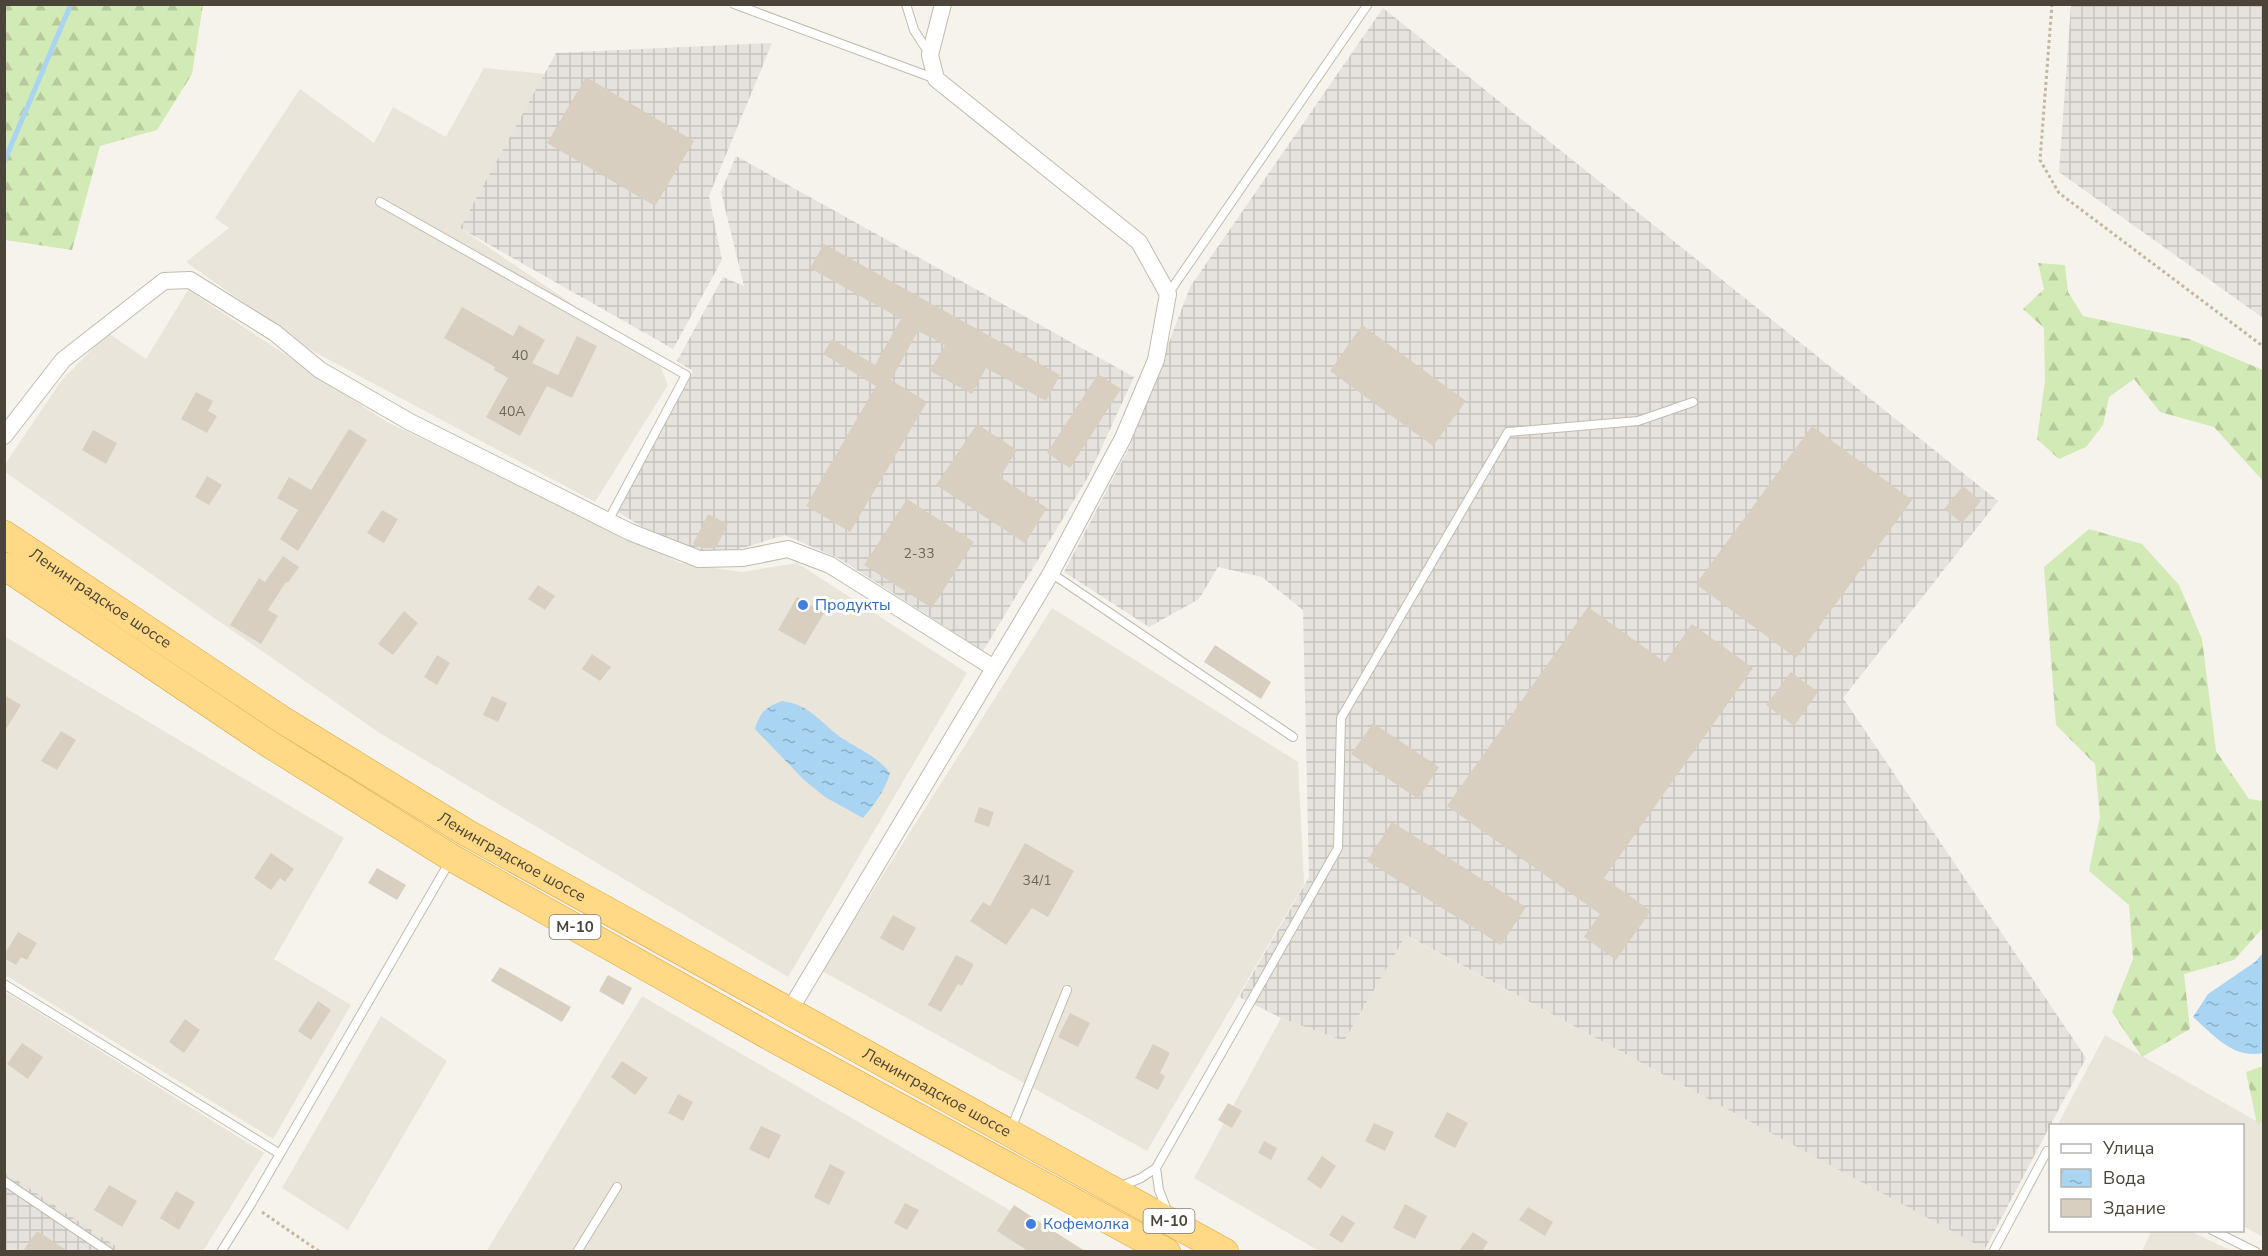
<svg xmlns="http://www.w3.org/2000/svg" width="2268" height="1256" font-family="'Nunito Sans',sans-serif">
<style>
.residential{fill:#eae5da}
.industrial{fill:url(#industrial-grid)}
.forest{fill:url(#forest-firs)}
.water{fill:url(#water-ripples)}
.lines{fill:none;stroke-linecap:round;stroke-linejoin:round}
.stream{stroke:#a9d4f2;stroke-width:5}
.building{fill:#d8cfc1}
.service-casing{stroke:#c2bbae;stroke-width:10}
.minor-casing{stroke:#c2bbae;stroke-width:18}
.trunk-casing{stroke:#e0a43c;stroke-width:28}
.path{stroke:#c4b79f;stroke-width:3;stroke-dasharray:3 3;stroke-linecap:butt}
.service{stroke:#fff;stroke-width:8}
.minor{stroke:#fff;stroke-width:16}
.trunk{stroke:#ffd985;stroke-width:27}
.shop-dot{fill:#3f7fe0;stroke:#fff;stroke-width:2}
.labels{text-anchor:middle;dominant-baseline:central;stroke-width:6;stroke-linejoin:round;paint-order:stroke}
.number-label{font-size:14px;fill:#6e675b}
.shield{fill:#fff;stroke:#817c74;stroke-width:1.5}
.shield-label{font-size:15px;font-weight:bold;fill:#4b4439}
.street-label{font-size:16px;fill:#4b4439;stroke:#fff}
.shop-label{font-size:16px;fill:#366cbe;stroke:#fff;text-anchor:start}
</style>
<defs>
<pattern id="industrial-grid" width="8" height="8" patternUnits="userSpaceOnUse" patternTransform="scale(1.5)"><rect width="8" height="8" fill="#e6e2dd"/><path d="M0 4h8M4 0v8" fill="none" stroke="#c7c3be"/></pattern>
<pattern id="forest-firs" width="22" height="20" patternUnits="userSpaceOnUse" patternTransform="scale(1.5)"><rect width="22" height="20" fill="#d2eab5"/><path d="M5 1l3.5 6h-7zM16 11l3.5 6h-7z" fill="#b6ca9c"/></pattern>
<pattern id="water-ripples" width="26" height="14" patternUnits="userSpaceOnUse" patternTransform="scale(1.5)"><rect width="26" height="14" fill="#a9d4f2"/><path d="M2 4q2-2 4 0t4 0M15 11q2-2 4 0t4 0" fill="none" stroke="#8caec5"/></pattern>
</defs>
<rect width="100%" height="100%" fill="#f6f3ec"/>
<path class="residential" d="M484 68 545 74 460 228 659 363 668 385 595 502 309 349 186 262 229 228 215 218 300 89 374 143 393 107 446 137Z
M188 290 387 422 680 563 742 572 797 563 967 673 788 977 378 732 5 472V464L62 380 108 333 146 359Z
M1052 608 1298 762 1304 884 1147 1151 822 971Z
M4 636 344 838 274 959 351 1005 273 1139 5 975Z
M1405 935 1990 1251H1319L1194 1178 1281 1018 1344 1041Z
M4 991 264 1153 203 1251H123L5 1172Z
M642 996 1080 1251 486 1252Z
M381 1016 447 1061 348 1230 282 1188Z
M2105 1035 2263 1125V1237L2243 1226 2242 1126H2057Z
M2152 1230 2190 1231 2232 1251H2142Z"/>
<path class="industrial" d="M2071 5H2263V318L2059 172Z
M1383 8 1998 501 1843 698 2086 1058 1985 1249 1406 935 1344 1041 1281 1018 1239 997 1309 877 1303 610 1262 577 1218 567 1199 599 1149 627 1064 572 1129 448 1190 287Z
M772 43 709 196 722 260 673 349 460 228 556 53Z
M736 156 1134 377 1088 477 983 651 840 559 785 535 716 556 661 538 616 511 693 371 677 361 723 277 744 286 721 192Z
M5 1172 123 1251H5Z"/>
<path class="forest" d="M4 5H203L192 74 157 130 100 146 72 250 5 240Z
M2038 263 2065 265 2068 292 2083 316 2189 339 2263 370V481L2214 427 2160 412 2134 379 2109 397 2103 425 2086 447 2059 459 2037 439 2045 381 2044 328 2023 309 2044 289Z
M2089 529 2142 544 2179 585 2202 639 2216 751 2249 799 2263 801V928L2234 960 2184 974 2190 1029 2142 1057 2112 1012 2133 959 2129 905 2089 871 2100 817 2095 764 2056 725 2044 567Z
M2263 1066V1123L2257 1124 2246 1072Z"/>
<path class="water" d="M782 701C813 705 821 725 845 740 862 751 877 756 890 773 885 791 875 803 863 818L825 797 803 779 755 729C760 712 766 707 782 701Z
M2263 953V1053C2232 1059 2214 1035 2193 1017L2208 994 2255 962Z"/>
<g class="lines">
<path class="stream" d="M4 162 71 4"/>
</g>
<path class="building" d="M586 77 694 141 655 206 547 143Z
M824 244 1060 375 1046 401 986 368 972 394 930 371 945 345 918 331 891 380 927 402 850 532 806 506 876 386 823 354 832 339 875 365 901 319 810 268Z
M462 307 513 336 519 325 545 340 532 363 558 375 577 336 597 346 572 398 547 386 520 436 486 417 508 378 494 370 495 367 444 338Z
M1362 325 1466 401 1433 446 1330 371Z
M1098 374 1121 389 1070 468 1047 453Z
M196 392 213 401 208 411 217 416 207 433 181 419Z
M977 424 1017 450 1000 477 1047 508 1025 543 936 485Z
M1812 426 1912 500 1796 658 1696 584Z
M349 429 367 440 298 551 280 539 298 510 277 498 289 477 311 490Z
M93 430 117 443 106 464 82 450Z
M207 476 222 485 209 505 195 497Z
M1963 486 1981 501 1962 523 1944 509Z
M907 499 974 542 932 608 864 565Z
M382 510 398 519 384 543 367 533Z
M708 514 728 524 716 548H703L693 544Z
M283 556 299 567 288 583 286 582 268 610 278 616 261 644 230 625 259 578 265 582Z
M538 585 555 596 545 610 528 599Z
M797 597 824 613 805 645 778 630Z
M1588 607 1665 662 1692 624 1753 668 1604 878 1651 911 1616 960 1584 937 1600 914 1447 806Z
M404 611 418 623 393 655 378 644Z
M1215 645 1271 682 1261 699 1204 662Z
M592 654 611 667 600 681 582 669Z
M437 655 450 663 437 685 424 677Z
M1791 672 1818 692 1794 726 1766 705Z
M4 695 21 705 4 732Z
M492 696 507 703 498 722 483 715Z
M1373 723 1439 767 1418 799 1351 754Z
M61 731 76 740 57 770 41 761Z
M979 807 994 812 989 827 974 822Z
M1392 822 1526 907 1501 945 1367 861Z
M1025 843 1074 871 1048 917 1032 908 1006 945 970 921 983 902 990 906Z
M271 853 294 869 285 882 280 878 271 890 254 878Z
M377 868 406 885 397 900 368 883Z
M893 915 916 928 903 951 880 938Z
M18 932 37 943 27 960 21 957 16 965 4 958V955Z
M956 955 974 964 962 986 958 984 941 1012 928 1005Z
M500 967 571 1007 562 1022 491 981Z
M608 975 632 988 623 1005 599 991Z
M318 1001 331 1010 311 1040 298 1031Z
M1070 1013 1090 1023 1078 1047 1058 1037Z
M185 1019 200 1030 184 1053 169 1042Z
M22 1043 43 1057 28 1079 7 1064Z
M1153 1044 1170 1053 1160 1073 1165 1076 1158 1090 1135 1078Z
M622 1061 648 1078 635 1095 611 1077Z
M678 1094 693 1102 683 1121 668 1113Z
M1228 1103 1242 1111 1232 1128 1218 1120Z
M1447 1112 1468 1123 1455 1148 1434 1137Z
M1374 1123 1394 1132 1385 1151 1365 1141Z
M761 1126 781 1135 769 1159 749 1149Z
M1264 1141 1277 1148 1271 1160 1258 1153Z
M1322 1156 1336 1166 1321 1189 1307 1179Z
M830 1164 845 1172 829 1205 814 1197Z
M109 1185 137 1201 122 1227 94 1210Z
M176 1191 195 1202 179 1230 160 1218Z
M905 1203 919 1210 907 1230 894 1223Z
M1405 1204 1427 1216 1415 1239 1393 1228Z
M1014 1205 1047 1227 1085 1251H1028L997 1231Z
M1528 1207 1553 1222 1545 1236 1519 1220Z
M1342 1215 1355 1223 1342 1243 1329 1235Z
M37 1231 68 1251H23Z
M1473 1232 1488 1242 1482 1251H1459Z"/>
<g class="lines">
<g class="service-casing">
<path id="service" d="M734 4 936 79
M906 4 914 30 930 55
M380 202 686 375 608 521
M1168 294 1368 4
M1051 573 1293 737
M4 984 280 1154
M1011 1129 1067 990
M1156 1168 1159 1190 1168 1213
M4 1181 109 1252
M1119 1187 1141 1178 1156 1168 1338 848 1341 718 1508 432 1638 421 1693 402
M2212 1230 2256 1252
M221 1252 251 1204 450 861
M577 1252 617 1187
M1993 1252 2047 1151 2050 1153"/>
</g>
<g class="minor-casing">
<path id="minor" d="M4 436 63 360 164 281 190 280 275 333 320 370 410 422 630 532 699 559 743 558 788 549 830 565 994 668
M790 1010 1051 573 1123 438 1156 360 1168 294 1139 242 936 79 930 55 943 4"/>
</g>
<g class="trunk-casing">
<g id="trunk">
<path id="s1" d="M4 534 281 719 467 833 1225 1252"/>
<path d="M4 566 266 742 452 858 774 1039 1167 1252"/>
</g>
</g>
<path class="path" d="M2052 4 2040 160 2059 193 2264 347
M262 1212 320 1252"/>
<use href="#service" class="service"/>
<use href="#minor" class="minor"/>
<use href="#trunk" class="trunk"/>
</g>
<g class="shop-dot">
<circle cx="803" cy="605" r="6"/>
<circle cx="1031" cy="1224" r="6"/>
</g>
<g class="labels">
<g class="number-label">
<text x="520" y="355">40</text>
<text x="512" y="411">40А</text>
<text x="919" y="553">2-33</text>
<text x="1037" y="880">34/1</text>
</g>
<g class="shield">
<rect x="549.5" y="915" width="51" height="24" rx="4.5"/>
<rect x="1143.5" y="1209" width="51" height="24" rx="4.5"/>
</g>
<g class="shield-label">
<text x="575" y="927">М-10</text>
<text x="1169" y="1221">М-10</text>
</g>
<g class="street-label">
<text stroke="none"><textPath href="#s1" startOffset="116">Ленинградское шоссе</textPath></text>
<text stroke="none"><textPath href="#s1" startOffset="602">Ленинградское шоссе</textPath></text>
<text stroke="none"><textPath href="#s1" startOffset="1088">Ленинградское шоссе</textPath></text>
</g>
<g class="shop-label">
<text x="815" y="605">Продукты</text>
<text x="1043" y="1224">Кофемолка</text>
</g>
</g>
<rect width="2268" height="1256" fill="none" stroke="#4b4439" stroke-width="12"/>
<rect x="2049" y="1124" width="195" height="108" fill="#ffffff" stroke="#b7b4b0" stroke-width="1.5"/>
<rect x="2061" y="1144" width="30" height="9" fill="#ffffff" stroke="#b7b4b0" stroke-width="1.5"/>
<text x="2103" y="1154" font-size="18" fill="#4b4439">Улица</text>
<rect x="2061" y="1169" width="30" height="18" fill="url(#water-ripples)" stroke="#b7b4b0" stroke-width="1.5"/>
<text x="2103" y="1184" font-size="18" fill="#4b4439">Вода</text>
<rect x="2061" y="1199" width="30" height="18" fill="#d8cfc1" stroke="#b7b4b0" stroke-width="1.5"/>
<text x="2103" y="1214" font-size="18" fill="#4b4439">Здание</text>
</svg>
